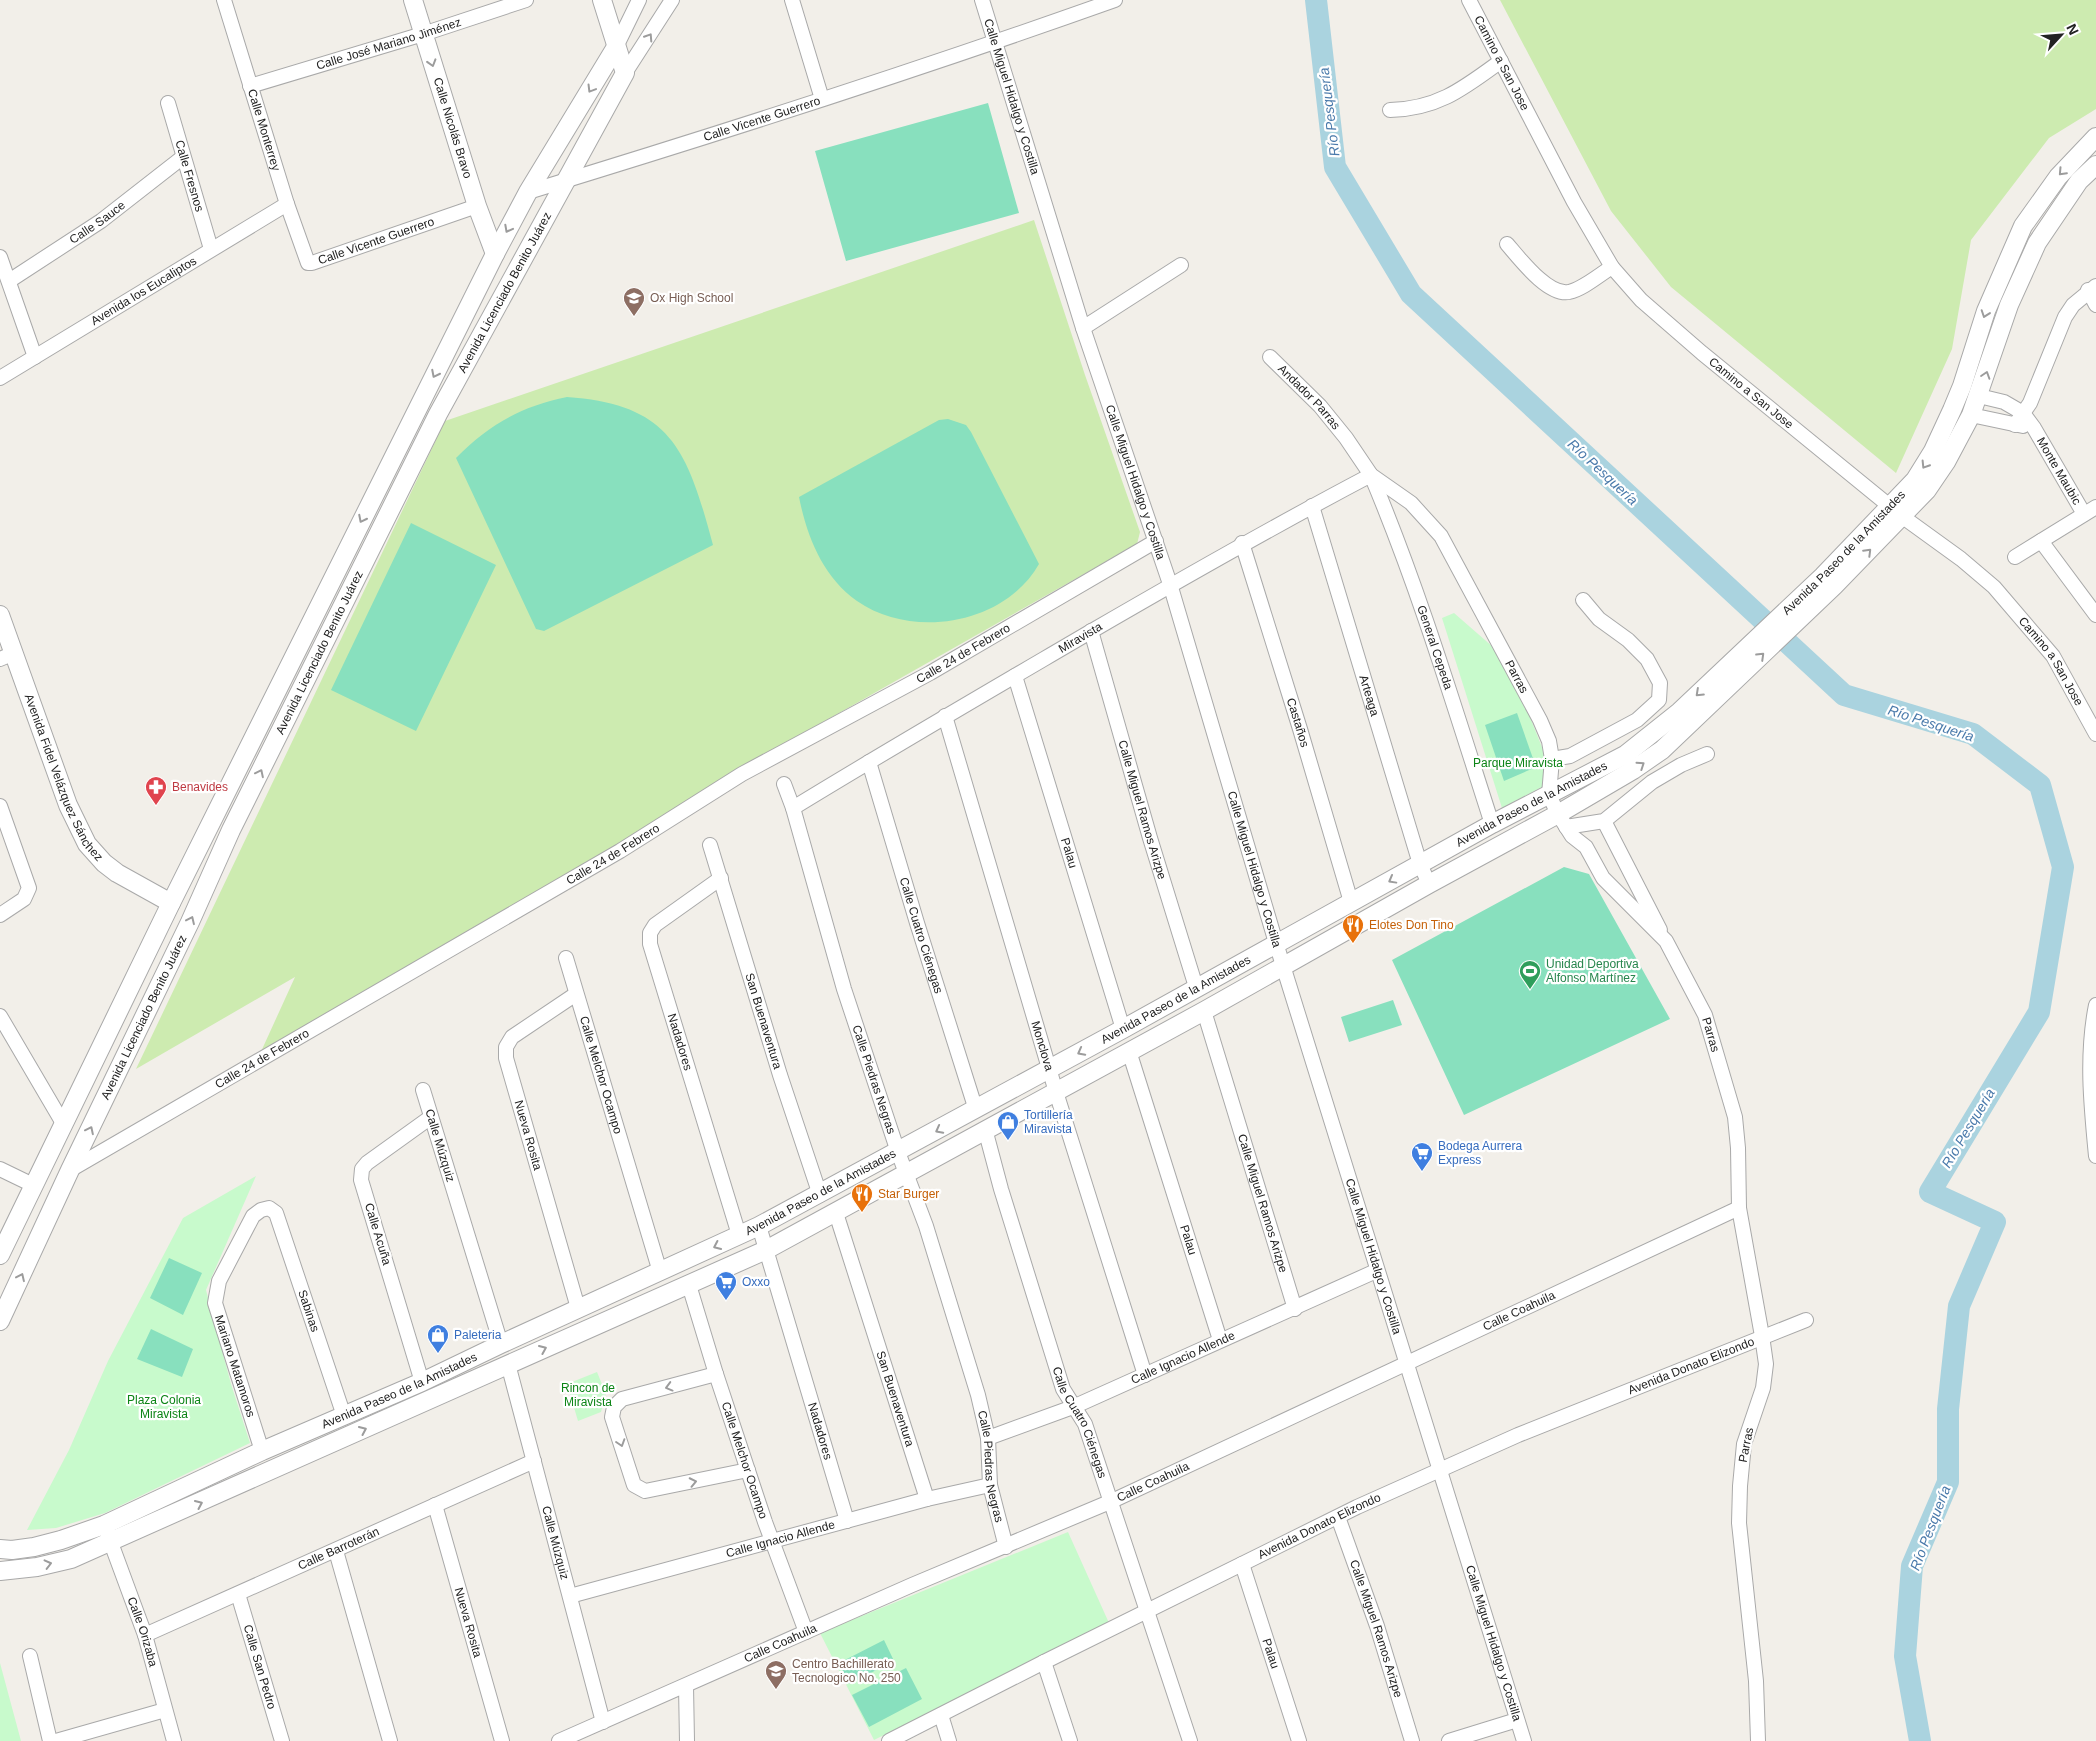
<svg xmlns="http://www.w3.org/2000/svg" width="2096" height="1741" font-family="Helvetica,sans-serif">
<style>
.grass{fill:#cdebb0}
.park{fill:#c8facc}
.pitch{fill:#88e0be}
.lines{fill:none;stroke-linecap:round;stroke-linejoin:round}
.river{stroke:#aad3df;stroke-width:22}
.minor-casing{stroke:#a9a9a9;stroke-width:16}
.tertiary-casing{stroke:#a9a9a9;stroke-width:20}
.minor{stroke:#fff;stroke-width:14}
.tertiary{stroke:#fff;stroke-width:18}
.oneway{stroke:#9c9c9c}
.labels{text-anchor:middle;dominant-baseline:central;stroke-width:4.5;stroke-linejoin:round;paint-order:stroke}
.street-label{font-size:12px;fill:#222;stroke:#fff}
.education-label{font-size:12px;fill:#785e54;stroke:#fff;text-anchor:start}
.park-label{font-size:12px;fill:#0c8416;stroke:#fff}
.health-label{font-size:12px;fill:#be3a42;stroke:#fff;text-anchor:start}
.food-label{font-size:12px;fill:#c56008;stroke:#fff;text-anchor:start}
.leisure-label{font-size:12px;fill:#27864d;stroke:#fff;text-anchor:start}
.shop-label{font-size:12px;fill:#366cbe;stroke:#fff;text-anchor:start}
.water-label{font-size:14px;font-style:italic;fill:#4a7aab;stroke:#fff}
</style>
<rect width="100%" height="100%" fill="#f2efe9"/>
<path class="grass" d="M1500 0H2096V109L2049 138 1971 240 1952 349 1896 473 1671 287 1611 211Z
M1034 220 1085 375 1140 532 1137 544 749 764 617 847 259 1056 295 977 136 1069 445 421Z"/>
<path class="park" d="M1454 613 1493 647 1524 702 1555 780 1502 808 1442 618Z
M256 1176 206 1290 231 1384 250 1443 105 1513 56 1528 27 1530 69 1450 108 1361 183 1218Z
M597 1372 606 1394 601 1412 578 1421 567 1384Z
M1068 1532 1109 1623 874 1740 820 1633Z
M0 1663 21 1741H0Z"/>
<path class="pitch" d="M988 103 1019 213 846 261 815 151Z
M567 397C673 404 688 453 713 545L544 631 536 629 456 458C488 425 522 406 567 397Z
M948 419 966 425 971 432 1039 564C1005 624 913 640 857 601 823 577 807 537 799 497L939 420Z
M411 523 496 565 416 731 331 690Z
M1517 713 1536 767 1504 781 1485 725Z
M1564 867 1589 874 1670 1019 1464 1115 1392 960Z
M1393 1000 1402 1025 1349 1042 1341 1017Z
M169 1258 202 1273 183 1315 150 1298Z
M151 1329 193 1349 182 1377 137 1359Z
M884 1640 894 1661 849 1684 839 1663Z
M906 1668 922 1699 869 1727 852 1695Z"/>
<g class="lines">
<path class="river" d="M1316 0 1335 167 1411 294 1844 695 1973 734 2040 785 2063 867 2039 1012 1930 1192 1995 1222 1959 1306 1948 1409V1482L1912 1566 1905 1656 1920 1741"/>
<g class="minor-casing">
<g id="minor">
<path id="s1" d="M224 0 287 204 308 263H312L477 206"/>
<path d="M792 0 822 99"/>
<path id="s2" d="M982 0 1083 328 1170 584 1276 943 1524 1741"/>
<path id="s3" d="M1469 0 1574 202 1612 267 1641 300 1702 353 1903 517 1961 559 1994 587 2053 656 2096 734"/>
<path d="M616 47 639 0"/>
<path d="M625 73 672 0"/>
<path id="s4" d="M250 86 423 34 526 0"/>
<path id="s5" d="M168 103 211 249"/>
<path d="M1390 110C1438 109 1464 88 1501 61"/>
<path id="s6" d="M528 192C725 132 921 69 1115 0"/>
<path d="M1507 244C1520 259 1548 296 1569 292 1583 289 1599 275 1612 267"/>
<path d="M0 257 35 357"/>
<path id="s7" d="M9 281 101 221 183 157"/>
<path d="M2088 290 2096 305"/>
<path d="M1083 328 1181 265"/>
<path id="s8" d="M1270 357 1320 406 1346 438 1371 475 1411 503 1441 536 1540 720 1549 741 1552 759 1549 795 1558 814 1572 836 1586 847 1603 878 1666 941 1705 1015 1735 1117 1738 1148 1739 1208 1762 1336 1766 1364 1763 1388 1744 1444 1740 1486 1739 1523 1756 1681 1758 1741"/>
<path id="s9" d="M0 378 287 204"/>
<path id="s10" d="M1979 396 2004 402 2023 413 2034 428 2084 514"/>
<path d="M1971 415 2023 426"/>
<path d="M2015 425 2030 403 2065 317 2073 305 2096 286"/>
<path id="s11" d="M1312 506 1420 864 1429 884"/>
<path d="M2041 541 2096 615"/>
<path id="s12" d="M1242 543 1300 729 1351 902"/>
<path d="M2015 557 2096 507"/>
<path id="s13" d="M1091 631 1150 838 1196 987"/>
<path d="M0 659 14 653"/>
<path id="s14" d="M1015 676 1123 1029"/>
<path id="s15" d="M945 716 1056 1092 1145 1375"/>
<path d="M1552 759 1570 756 1637 720 1659 700 1660 683 1647 659 1628 640 1599 619 1583 600"/>
<path id="s16" d="M869 762 917 923 976 1110"/>
<path id="s17" d="M784 784 793 808 844 989 898 1152 926 1226 978 1395 988 1438 990 1485 1006 1547"/>
<path d="M0 806 29 888 24 899 0 915"/>
<path id="s18" d="M793 808C891 748 991 690 1090 632 1183 578 1276 525 1371 475 1419 589 1454 706 1492 824"/>
<path d="M1604 821 1660 930"/>
<path d="M1566 827 1604 821 1652 782 1681 765 1707 754"/>
<path id="s19" d="M710 845 780 1075 820 1195"/>
<path id="s20" d="M721 878 655 925 650 933V944L739 1235"/>
<path id="s21" d="M566 958 660 1272"/>
<path id="s22" d="M576 994 512 1037 506 1047V1058L578 1308"/>
<path d="M2096 1005C2086 1055 2091 1105 2096 1156"/>
<path id="s23" d="M1204 1011 1295 1309"/>
<path d="M0 1016 64 1125"/>
<path id="s24" d="M1129 1051 1220 1340"/>
<path id="s25" d="M423 1090 501 1344"/>
<path id="s26" d="M985 1129 1001 1189 1063 1389 1085 1424 1190 1741"/>
<path d="M0 1169 33 1185"/>
<path id="s27" d="M70 1170 620 851 742 774 930 673 1156 541"/>
<path id="s28" d="M836 1213 927 1499"/>
<path id="s29" d="M759 1226 847 1521"/>
<path id="s30" d="M689 1285 716 1374 765 1522 806 1632"/>
<path id="s31" d="M508 1364 603 1722"/>
<path d="M716 1374 622 1399 614 1407 612 1417 634 1485 645 1491 748 1470"/>
<path d="M422 1382 361 1180 362 1169 367 1163 431 1117"/>
<path id="s32" d="M988 1438 1073 1407 1376 1271"/>
<path id="s33" d="M262 1451 215 1303 219 1281 253 1216 261 1210 269 1208 276 1213 344 1416"/>
<path id="s34" d="M435 1505 502 1741"/>
<path id="s35" d="M1338 1517 1377 1626 1412 1741"/>
<path id="s36" d="M107 1532 145 1635 174 1741"/>
<path d="M336 1551 390 1741"/>
<path id="s37" d="M1242 1564 1299 1741"/>
<path id="s38" d="M238 1594 282 1741"/>
<path id="s39" d="M570 1596 927 1499 990 1485"/>
<path id="s40" d="M145 1635 534 1461"/>
<path d="M30 1656 50 1741"/>
<path d="M1044 1662 1070 1741"/>
<path d="M686 1686 687 1741"/>
<path d="M941 1715 949 1741"/>
<path d="M56 1741 165 1710"/>
<path id="s41" d="M559 1741 912 1585 1112 1501 1739 1208"/>
<path id="s42" d="M889 1741 1044 1662 1357 1507 1518 1435 1806 1320"/>
<path d="M1449 1741 1517 1720"/>
</g>
</g>
<g class="tertiary-casing">
<g id="tertiary">
<path id="s43" d="M413 0 477 206 495 254"/>
<path id="s44" d="M0 615 68 805 87 844 104 863 117 873 171 903"/>
<path d="M0 1255 171 903 495 254 528 192 616 47"/>
<path id="s45" d="M0 1321 70 1170 190 922 231 830 438 414 625 73 602 0"/>
<path id="s46" d="M0 1549 12 1550 34 1547 61 1540 104 1525 262 1451 422 1382 501 1344 759 1226 1123 1029 1492 824 1625 755 1679 712 1823 576 1915 480 1933 451 1952 410 1962 386 1986 311 2023 226 2058 177 2096 137"/>
<path d="M0 1571 37 1567 71 1559 766 1250 1204 1011 1429 884 1558 814 1633 770 1662 750 1834 586 1927 490 1946 462 1971 415 2009 305 2037 243 2079 181 2096 165"/>
</g>
</g>
<use href="#minor" class="minor"/>
<use href="#tertiary" class="tertiary"/>
</g>
<defs><path id="oneway-chevron" d="M-2-3.5L2.5 0L-2 3.5" fill="none" stroke-width="1.6" stroke-linecap="round" stroke-linejoin="round" transform="scale(1.25)"/></defs>
<g class="oneway">
<use href="#oneway-chevron" transform="translate(649 37) rotate(-57)"/>
<use href="#oneway-chevron" transform="translate(432 63) rotate(73)"/>
<use href="#oneway-chevron" transform="translate(591 89) rotate(121)"/>
<use href="#oneway-chevron" transform="translate(2062 172) rotate(133)"/>
<use href="#oneway-chevron" transform="translate(508 229) rotate(118)"/>
<use href="#oneway-chevron" transform="translate(1985 314) rotate(109)"/>
<use href="#oneway-chevron" transform="translate(435 374) rotate(117)"/>
<use href="#oneway-chevron" transform="translate(1986 375) rotate(-72)"/>
<use href="#oneway-chevron" transform="translate(1925 465) rotate(122)"/>
<use href="#oneway-chevron" transform="translate(362 519) rotate(117)"/>
<use href="#oneway-chevron" transform="translate(1868 552) rotate(-45)"/>
<use href="#oneway-chevron" transform="translate(1761 656) rotate(-44)"/>
<use href="#oneway-chevron" transform="translate(1699 693) rotate(137)"/>
<use href="#oneway-chevron" transform="translate(1641 765) rotate(-34)"/>
<use href="#oneway-chevron" transform="translate(260 773) rotate(-64)"/>
<use href="#oneway-chevron" transform="translate(1392 880) rotate(151)"/>
<use href="#oneway-chevron" transform="translate(191 920) rotate(-65)"/>
<use href="#oneway-chevron" transform="translate(1081 1052) rotate(152)"/>
<use href="#oneway-chevron" transform="translate(90 1130) rotate(-64)"/>
<use href="#oneway-chevron" transform="translate(939 1130) rotate(152)"/>
<use href="#oneway-chevron" transform="translate(717 1246) rotate(155)"/>
<use href="#oneway-chevron" transform="translate(21 1277) rotate(-65)"/>
<use href="#oneway-chevron" transform="translate(543 1349) rotate(-23)"/>
<use href="#oneway-chevron" transform="translate(669 1387) rotate(165)"/>
<use href="#oneway-chevron" transform="translate(363 1430) rotate(-24)"/>
<use href="#oneway-chevron" transform="translate(621 1443) rotate(72)"/>
<use href="#oneway-chevron" transform="translate(693 1482) rotate(-12)"/>
<use href="#oneway-chevron" transform="translate(199 1504) rotate(-24)"/>
<use href="#oneway-chevron" transform="translate(48 1564) rotate(-14)"/>
</g>
<defs>
<g id="school-pin" transform="scale(1.125)"><path d="M0 17L-7.5 6A9.5 9.5 0 1 1 7.5 6Z" fill="#8d6e63" stroke="#fff"/><path d="M0-5L7-2L0 1L-7-2ZM-4 1L0 2.5L4 1V4Q0 6-4 4Z" fill="#fff"/></g>
<g id="pharmacy-pin" transform="scale(1.125)"><path d="M0 17L-7.5 6A9.5 9.5 0 1 1 7.5 6Z" fill="#e0444e" stroke="#fff"/><path d="M-2-6h4v4h4v4h-4v4h-4v-4h-4v-4h4Z" fill="#fff"/></g>
<g id="restaurant-pin" transform="scale(1.125)"><path d="M0 17L-7.5 6A9.5 9.5 0 1 1 7.5 6Z" fill="#e8710a" stroke="#fff"/><path d="M-5-6h1v4h1v-4h1v4h1v-4h1v5L-1.5 .5V6h-2V.5L-5-1ZM5-6V6H3V1.5H1.5Q1.5-4 5-6Z" fill="#fff"/></g>
<g id="stadium-pin" transform="scale(1.125)"><path d="M0 17L-7.5 6A9.5 9.5 0 1 1 7.5 6Z" fill="#2e9e5b" stroke="#fff"/><path d="M0-5a6.5 5 0 1 0 0 10a6.5 5 0 1 0 0-10ZM-3.5-1.8h7v3.6h-7Z" fill="#fff"/></g>
<g id="shop-pin" transform="scale(1.125)"><path d="M0 17L-7.5 6A9.5 9.5 0 1 1 7.5 6Z" fill="#3f7fe0" stroke="#fff"/><path d="M-5-2.5h2.3a2.7 3.5 0 0 1 5.4 0H5L5.5 6h-11ZM-1.5-2.5h3a1.5 2.3 0 0 0-3 0Z" fill="#fff"/></g>
<g id="supermarket-pin" transform="scale(1.125)"><path d="M0 17L-7.5 6A9.5 9.5 0 1 1 7.5 6Z" fill="#3f7fe0" stroke="#fff"/><path d="M-6-5.5h2.5l.6 2H6L4.5 2H-2.5L-4.4-4H-6ZM-1.5 3.2a1.3 1.3 0 1 0 .1 0ZM3 3.2a1.3 1.3 0 1 0 .1 0Z" fill="#fff"/></g>
</defs>
<g fill-rule="evenodd">
<use href="#school-pin" x="634" y="298"/>
<use href="#pharmacy-pin" x="156" y="787"/>
<use href="#restaurant-pin" x="1353" y="925"/>
<use href="#stadium-pin" x="1530" y="971"/>
<use href="#shop-pin" x="1008" y="1122"/>
<use href="#supermarket-pin" x="1422" y="1153"/>
<use href="#restaurant-pin" x="862" y="1194"/>
<use href="#supermarket-pin" x="726" y="1282"/>
<use href="#shop-pin" x="438" y="1335"/>
<use href="#school-pin" x="776" y="1671"/>
</g>
<g class="labels">
<g class="street-label">
<text stroke="none"><textPath href="#s4" startOffset="145">Calle José Mariano Jiménez</textPath></text>
<text stroke="none"><textPath href="#s3" startOffset="71">Camino a San Jose</textPath></text>
<text stroke="none"><textPath href="#s2" startOffset="101">Calle Miguel Hidalgo y Costilla</textPath></text>
<text stroke="none"><textPath href="#s6" startOffset="245">Calle Vicente Guerrero</textPath></text>
<text stroke="none"><textPath href="#s43" startOffset="134">Calle Nicolás Bravo</textPath></text>
<text stroke="none"><textPath href="#s1" startOffset="136">Calle Monterrey</textPath></text>
<text stroke="none"><textPath href="#s5" startOffset="76">Calle Fresnos</textPath></text>
<text stroke="none"><textPath href="#s7" startOffset="106">Calle Sauce</textPath></text>
<text stroke="none"><textPath href="#s1" startOffset="348">Calle Vicente Guerrero</textPath></text>
<text stroke="none"><textPath href="#s9" startOffset="168">Avenida los Eucaliptos</textPath></text>
<text stroke="none"><textPath href="#s45" startOffset="1146">Avenida Licenciado Benito Juárez</textPath></text>
<text stroke="none"><textPath href="#s3" startOffset="491">Camino a San Jose</textPath></text>
<text stroke="none"><textPath href="#s8" startOffset="56">Andador Parras</textPath></text>
<text stroke="none"><textPath href="#s10" startOffset="116">Monte Maubic</textPath></text>
<text stroke="none"><textPath href="#s2" startOffset="506">Calle Miguel Hidalgo y Costilla</textPath></text>
<text stroke="none"><textPath href="#s46" startOffset="2112">Avenida Paseo de la Amistades</textPath></text>
<text stroke="none"><textPath href="#s18" startOffset="334">Miravista</textPath></text>
<text stroke="none"><textPath href="#s18" startOffset="851">General Cepeda</textPath></text>
<text stroke="none"><textPath href="#s45" startOffset="741">Avenida Licenciado Benito Juárez</textPath></text>
<text stroke="none"><textPath href="#s27" startOffset="1032">Calle 24 de Febrero</textPath></text>
<text stroke="none"><textPath href="#s3" startOffset="896">Camino a San Jose</textPath></text>
<text stroke="none"><textPath href="#s8" startOffset="409">Parras</textPath></text>
<text stroke="none"><textPath href="#s11" startOffset="198">Arteaga</textPath></text>
<text stroke="none"><textPath href="#s12" startOffset="188">Castaños</textPath></text>
<text stroke="none"><textPath href="#s44" startOffset="175">Avenida Fidel Velázquez Sánchez</textPath></text>
<text stroke="none"><textPath href="#s46" startOffset="1708">Avenida Paseo de la Amistades</textPath></text>
<text stroke="none"><textPath href="#s13" startOffset="186">Calle Miguel Ramos Arizpe</textPath></text>
<text stroke="none"><textPath href="#s14" startOffset="185">Palau</textPath></text>
<text stroke="none"><textPath href="#s27" startOffset="628">Calle 24 de Febrero</textPath></text>
<text stroke="none"><textPath href="#s2" startOffset="911">Calle Miguel Hidalgo y Costilla</textPath></text>
<text stroke="none"><textPath href="#s16" startOffset="181">Calle Cuatro Ciénegas</textPath></text>
<text stroke="none"><textPath href="#s46" startOffset="1302">Avenida Paseo de la Amistades</textPath></text>
<text stroke="none"><textPath href="#s45" startOffset="336">Avenida Licenciado Benito Juárez</textPath></text>
<text stroke="none"><textPath href="#s19" startOffset="184">San Buenaventura</textPath></text>
<text stroke="none"><textPath href="#s8" startOffset="829">Parras</textPath></text>
<text stroke="none"><textPath href="#s20" startOffset="204">Nadadores</textPath></text>
<text stroke="none"><textPath href="#s15" startOffset="344">Monclova</textPath></text>
<text stroke="none"><textPath href="#s27" startOffset="222">Calle 24 de Febrero</textPath></text>
<text stroke="none"><textPath href="#s21" startOffset="122">Calle Melchor Ocampo</textPath></text>
<text stroke="none"><textPath href="#s17" startOffset="309">Calle Piedras Negras</textPath></text>
<text stroke="none"><textPath href="#s22" startOffset="180">Nueva Rosita</textPath></text>
<text stroke="none"><textPath href="#s25" startOffset="58">Calle Múzquiz</textPath></text>
<text stroke="none"><textPath href="#s46" startOffset="898">Avenida Paseo de la Amistades</textPath></text>
<text stroke="none"><textPath href="#s23" startOffset="201">Calle Miguel Ramos Arizpe</textPath></text>
<text transform="translate(378 1234) rotate(73)">Calle Acuña</text>
<text stroke="none"><textPath href="#s24" startOffset="198">Palau</textPath></text>
<text stroke="none"><textPath href="#s2" startOffset="1316">Calle Miguel Hidalgo y Costilla</textPath></text>
<text stroke="none"><textPath href="#s33" startOffset="381">Sabinas</textPath></text>
<text stroke="none"><textPath href="#s41" startOffset="1052">Calle Coahuila</textPath></text>
<text stroke="none"><textPath href="#s32" startOffset="211">Calle Ignacio Allende</textPath></text>
<text stroke="none"><textPath href="#s42" startOffset="886">Avenida Donato Elizondo</textPath></text>
<text transform="translate(235 1366) rotate(72)">Mariano Matamoros</text>
<text stroke="none"><textPath href="#s46" startOffset="432">Avenida Paseo de la Amistades</textPath></text>
<text stroke="none"><textPath href="#s28" startOffset="195">San Buenaventura</textPath></text>
<text stroke="none"><textPath href="#s26" startOffset="309">Calle Cuatro Ciénegas</textPath></text>
<text stroke="none"><textPath href="#s29" startOffset="214">Nadadores</textPath></text>
<text transform="translate(1746 1445) rotate(-79)">Parras</text>
<text stroke="none"><textPath href="#s30" startOffset="184">Calle Melchor Ocampo</textPath></text>
<text stroke="none"><textPath href="#s17" startOffset="714">Calle Piedras Negras</textPath></text>
<text stroke="none"><textPath href="#s41" startOffset="648">Calle Coahuila</textPath></text>
<text stroke="none"><textPath href="#s42" startOffset="481">Avenida Donato Elizondo</textPath></text>
<text stroke="none"><textPath href="#s39" startOffset="218">Calle Ignacio Allende</textPath></text>
<text stroke="none"><textPath href="#s31" startOffset="185">Calle Múzquiz</textPath></text>
<text stroke="none"><textPath href="#s40" startOffset="212">Calle Barroterán</textPath></text>
<text stroke="none"><textPath href="#s34" startOffset="122">Nueva Rosita</textPath></text>
<text stroke="none"><textPath href="#s35" startOffset="118">Calle Miguel Ramos Arizpe</textPath></text>
<text stroke="none"><textPath href="#s36" startOffset="106">Calle Orizaba</textPath></text>
<text stroke="none"><textPath href="#s41" startOffset="242">Calle Coahuila</textPath></text>
<text stroke="none"><textPath href="#s2" startOffset="1721">Calle Miguel Hidalgo y Costilla</textPath></text>
<text stroke="none"><textPath href="#s37" startOffset="94">Palau</textPath></text>
<text stroke="none"><textPath href="#s38" startOffset="76">Calle San Pedro</textPath></text>
</g>
<g class="education-label">
<text x="650" y="298">Ox High School</text>
<text x="792" y="1664">Centro Bachillerato<tspan x="792" dy="14">Tecnologico No. 250</tspan></text>
</g>
<g class="park-label">
<text x="1518" y="763">Parque Miravista</text>
<text x="588" y="1388">Rincon de<tspan x="588" dy="14">Miravista</tspan></text>
<text x="164" y="1400">Plaza Colonia<tspan x="164" dy="14">Miravista</tspan></text>
</g>
<g class="health-label">
<text x="172" y="787">Benavides</text>
</g>
<g class="food-label">
<text x="1369" y="925">Elotes Don Tino</text>
<text x="878" y="1194">Star Burger</text>
</g>
<g class="leisure-label">
<text x="1546" y="964">Unidad Deportiva<tspan x="1546" dy="14">Alfonso Martínez</tspan></text>
</g>
<g class="shop-label">
<text x="1024" y="1115">Tortillería<tspan x="1024" dy="14">Miravista</tspan></text>
<text x="1438" y="1146">Bodega Aurrera<tspan x="1438" dy="14">Express</tspan></text>
<text x="742" y="1282">Oxxo</text>
<text x="454" y="1335">Paleteria</text>
</g>
<g class="water-label">
<text transform="translate(1329 112) rotate(-97)">Río Pesquería</text>
<text transform="translate(1603 472) rotate(43)">Río Pesquería</text>
<text transform="translate(1931 723) rotate(18)">Río Pesquería</text>
<text transform="translate(1968 1128) rotate(-59)">Río Pesquería</text>
<text transform="translate(1930 1528) rotate(-69)">Río Pesquería</text>
</g>
</g>
<g transform="translate(2061 35) rotate(64)" stroke="#ffffff" stroke-width="4" paint-order="stroke">
<path d="M0-4L9 19L0 12L-9 19Z" fill="#222222"/>
<text y="-8" font-size="14" font-weight="bold" text-anchor="middle" fill="#222222">N</text>
</g>
</svg>
